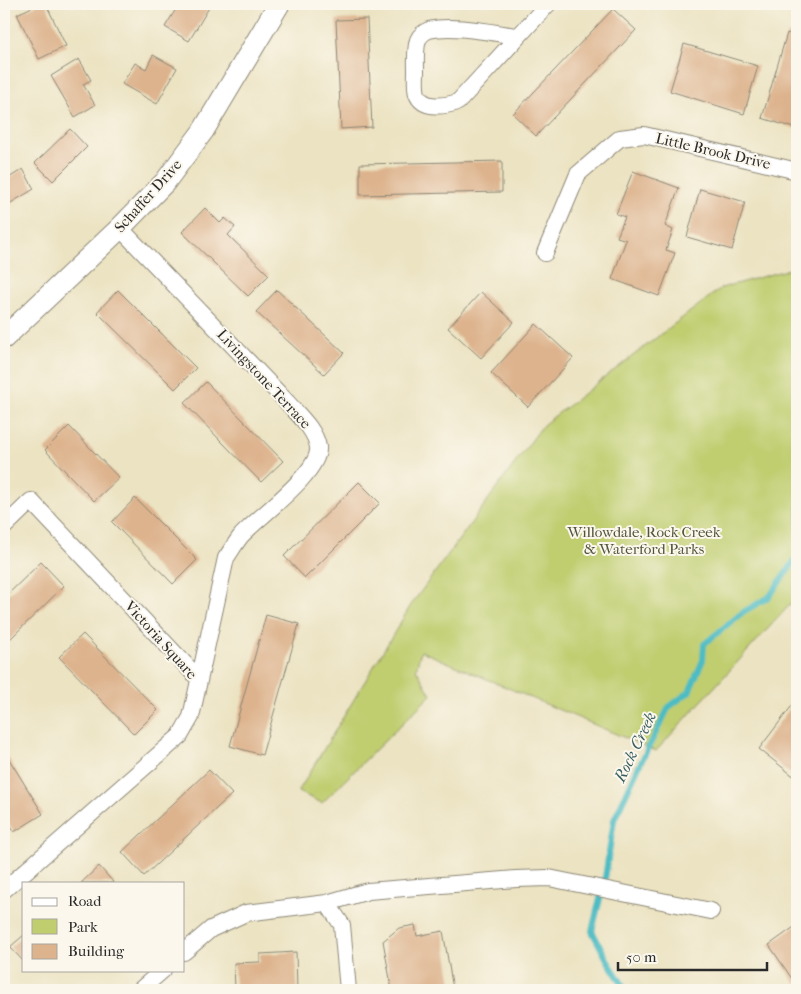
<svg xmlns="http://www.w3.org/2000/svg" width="801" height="994" font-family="'IM FELL French Canon',serif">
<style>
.green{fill:#c0ce70;stroke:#767c4e}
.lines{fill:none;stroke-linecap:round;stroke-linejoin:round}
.stream{stroke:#4dbcc3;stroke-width:6}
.building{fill:#ddb38d}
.minor-casing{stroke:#8c8776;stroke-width:18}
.tertiary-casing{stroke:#8c8776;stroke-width:23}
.minor{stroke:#fff;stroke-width:16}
.tertiary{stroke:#fff;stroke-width:21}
.labels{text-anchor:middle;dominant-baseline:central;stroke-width:4;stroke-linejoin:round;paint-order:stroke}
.street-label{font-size:15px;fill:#2b2b2b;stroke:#fbf7ec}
.park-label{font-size:15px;fill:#50543c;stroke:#fbf7ec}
.water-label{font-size:16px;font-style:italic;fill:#375e60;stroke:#fbf7ec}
</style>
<rect width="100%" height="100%" fill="#fbf7ec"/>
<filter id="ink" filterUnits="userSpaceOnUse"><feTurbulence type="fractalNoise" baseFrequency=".02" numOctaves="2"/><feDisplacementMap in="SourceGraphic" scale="10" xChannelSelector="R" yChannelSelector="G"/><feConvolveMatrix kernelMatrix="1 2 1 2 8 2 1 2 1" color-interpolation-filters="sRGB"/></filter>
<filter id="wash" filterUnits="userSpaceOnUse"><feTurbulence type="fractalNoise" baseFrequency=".0096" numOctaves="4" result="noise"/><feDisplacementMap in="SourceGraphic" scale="20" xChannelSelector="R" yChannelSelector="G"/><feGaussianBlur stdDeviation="1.12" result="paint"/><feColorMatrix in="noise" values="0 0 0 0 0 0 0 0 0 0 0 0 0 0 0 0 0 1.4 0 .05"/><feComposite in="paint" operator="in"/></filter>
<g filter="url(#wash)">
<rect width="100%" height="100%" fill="#ece3c2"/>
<path class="green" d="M797 267V597L656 751 421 651 416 669 431 695 322 803 298 792 411 605 543 425 721 288Z"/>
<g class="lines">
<path class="stream" d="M626 990 609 963 592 931 605 878 614 820 638 768 669 707 689 692 703 660 704 644 743 612 769 597 797 557"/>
</g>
<g id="blocks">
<path class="building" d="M39 4H46L66 46 39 59 17 14Z
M179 4H206L210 6 189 41 165 27Z
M775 4H797V11Z
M613 9 636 30 536 136 513 114Z
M367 19 372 127 341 129 336 20Z
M787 33 797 36V129L762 118Z
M684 44 758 66 744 114 670 91Z
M153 55 177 68 157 104 122 84 135 63 146 69Z
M79 59 91 80 83 84 95 105 75 117 51 76Z
M70 129 87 147 53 181 35 163Z
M502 161V192L360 195V164Z
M23 169 34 189 4 207V181Z
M633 171 679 188 665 226 673 230 666 250 675 253 659 296 612 279 626 240 617 237 625 217 616 214Z
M700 189 745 202 732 250 687 237Z
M205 208 220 223 225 218 235 227 228 235 269 275 248 296 182 232Z
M118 290 196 368 175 389 97 312Z
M277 290 344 353 324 374 256 312Z
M481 292 514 322 481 358 448 328Z
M536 324 573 358 528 407 491 373Z
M206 382 283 461 261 482 184 403Z
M69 426 119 478 94 501 45 450Z
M359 482 380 503 305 578 284 556Z
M135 498 197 560 173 584 112 522Z
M41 562 64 586 4 645V598Z
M266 615 299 624 262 755 230 746Z
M83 634 158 710 134 734 59 657Z
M797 699V777L796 778 759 749Z
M4 751 43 814 14 832 4 815Z
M209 770 232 794 144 876 122 852Z
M99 866 114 883H81Z
M415 925 417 936 443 931 453 989 452 990H392L383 941 399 928Z
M797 925V986L769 945Z
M24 935V962L10 947Z
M296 952 297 990H235L234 963 260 962V954Z"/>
</g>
</g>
<g filter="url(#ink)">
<use href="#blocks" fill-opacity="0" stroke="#8c8776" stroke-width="1"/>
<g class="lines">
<g class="minor-casing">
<path id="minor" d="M517 36C493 33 453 24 429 30 424 32 420 35 418 40 415 49 416 61 416 71 416 77 415 87 417 94 423 110 445 106 458 102L548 4
M545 253 578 174 620 138 644 135 793 170 797 168
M4 527 31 501 199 679
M4 890 180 736 191 717 226 558C231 551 236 542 241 536 258 517 321 472 318 447 315 429 298 415 287 402L120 228
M327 903 368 891 516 879 549 878 711 911
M184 952 211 929 246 913 327 903 342 925 348 990
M140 990 163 970"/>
</g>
<g class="tertiary-casing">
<path id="tertiary" d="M4 338 120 228 165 182 203 131 279 4"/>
</g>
<use href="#minor" class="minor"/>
<use href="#tertiary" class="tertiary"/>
</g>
</g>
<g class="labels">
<g class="street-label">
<text transform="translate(713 151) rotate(13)">Little Brook Drive</text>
<text transform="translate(148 196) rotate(-48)">Schaffer Drive</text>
<text transform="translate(264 379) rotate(47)">Livingstone Terrace</text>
<text transform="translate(161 640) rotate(48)">Victoria Square</text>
</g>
<g class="park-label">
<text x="644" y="532">Willowdale, Rock Creek<tspan x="644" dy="17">&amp; Waterford Parks</tspan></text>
</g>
<g class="water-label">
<text transform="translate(635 747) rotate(-64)">Rock Creek</text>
</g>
</g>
<rect width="801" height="994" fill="none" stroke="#fbf7ec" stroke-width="20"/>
<rect x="22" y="882" width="162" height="90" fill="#fbf7ec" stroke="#a8a59f"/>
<rect x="32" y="898" width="25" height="8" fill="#ffffff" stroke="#a8a59f"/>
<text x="68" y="906" font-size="15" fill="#2b2b2b">Road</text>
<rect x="32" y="919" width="25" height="15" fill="#c0ce70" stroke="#a8a59f"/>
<text x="68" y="932" font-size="15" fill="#2b2b2b">Park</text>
<rect x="32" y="944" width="25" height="15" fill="#ddb38d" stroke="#a8a59f"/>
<text x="68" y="956" font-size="15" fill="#2b2b2b">Building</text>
<path d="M618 962v8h149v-8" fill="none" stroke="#2b2b2b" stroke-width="2.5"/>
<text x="626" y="962" font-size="15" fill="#2b2b2b" stroke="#fbf7ec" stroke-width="4" paint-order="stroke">50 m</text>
</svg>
